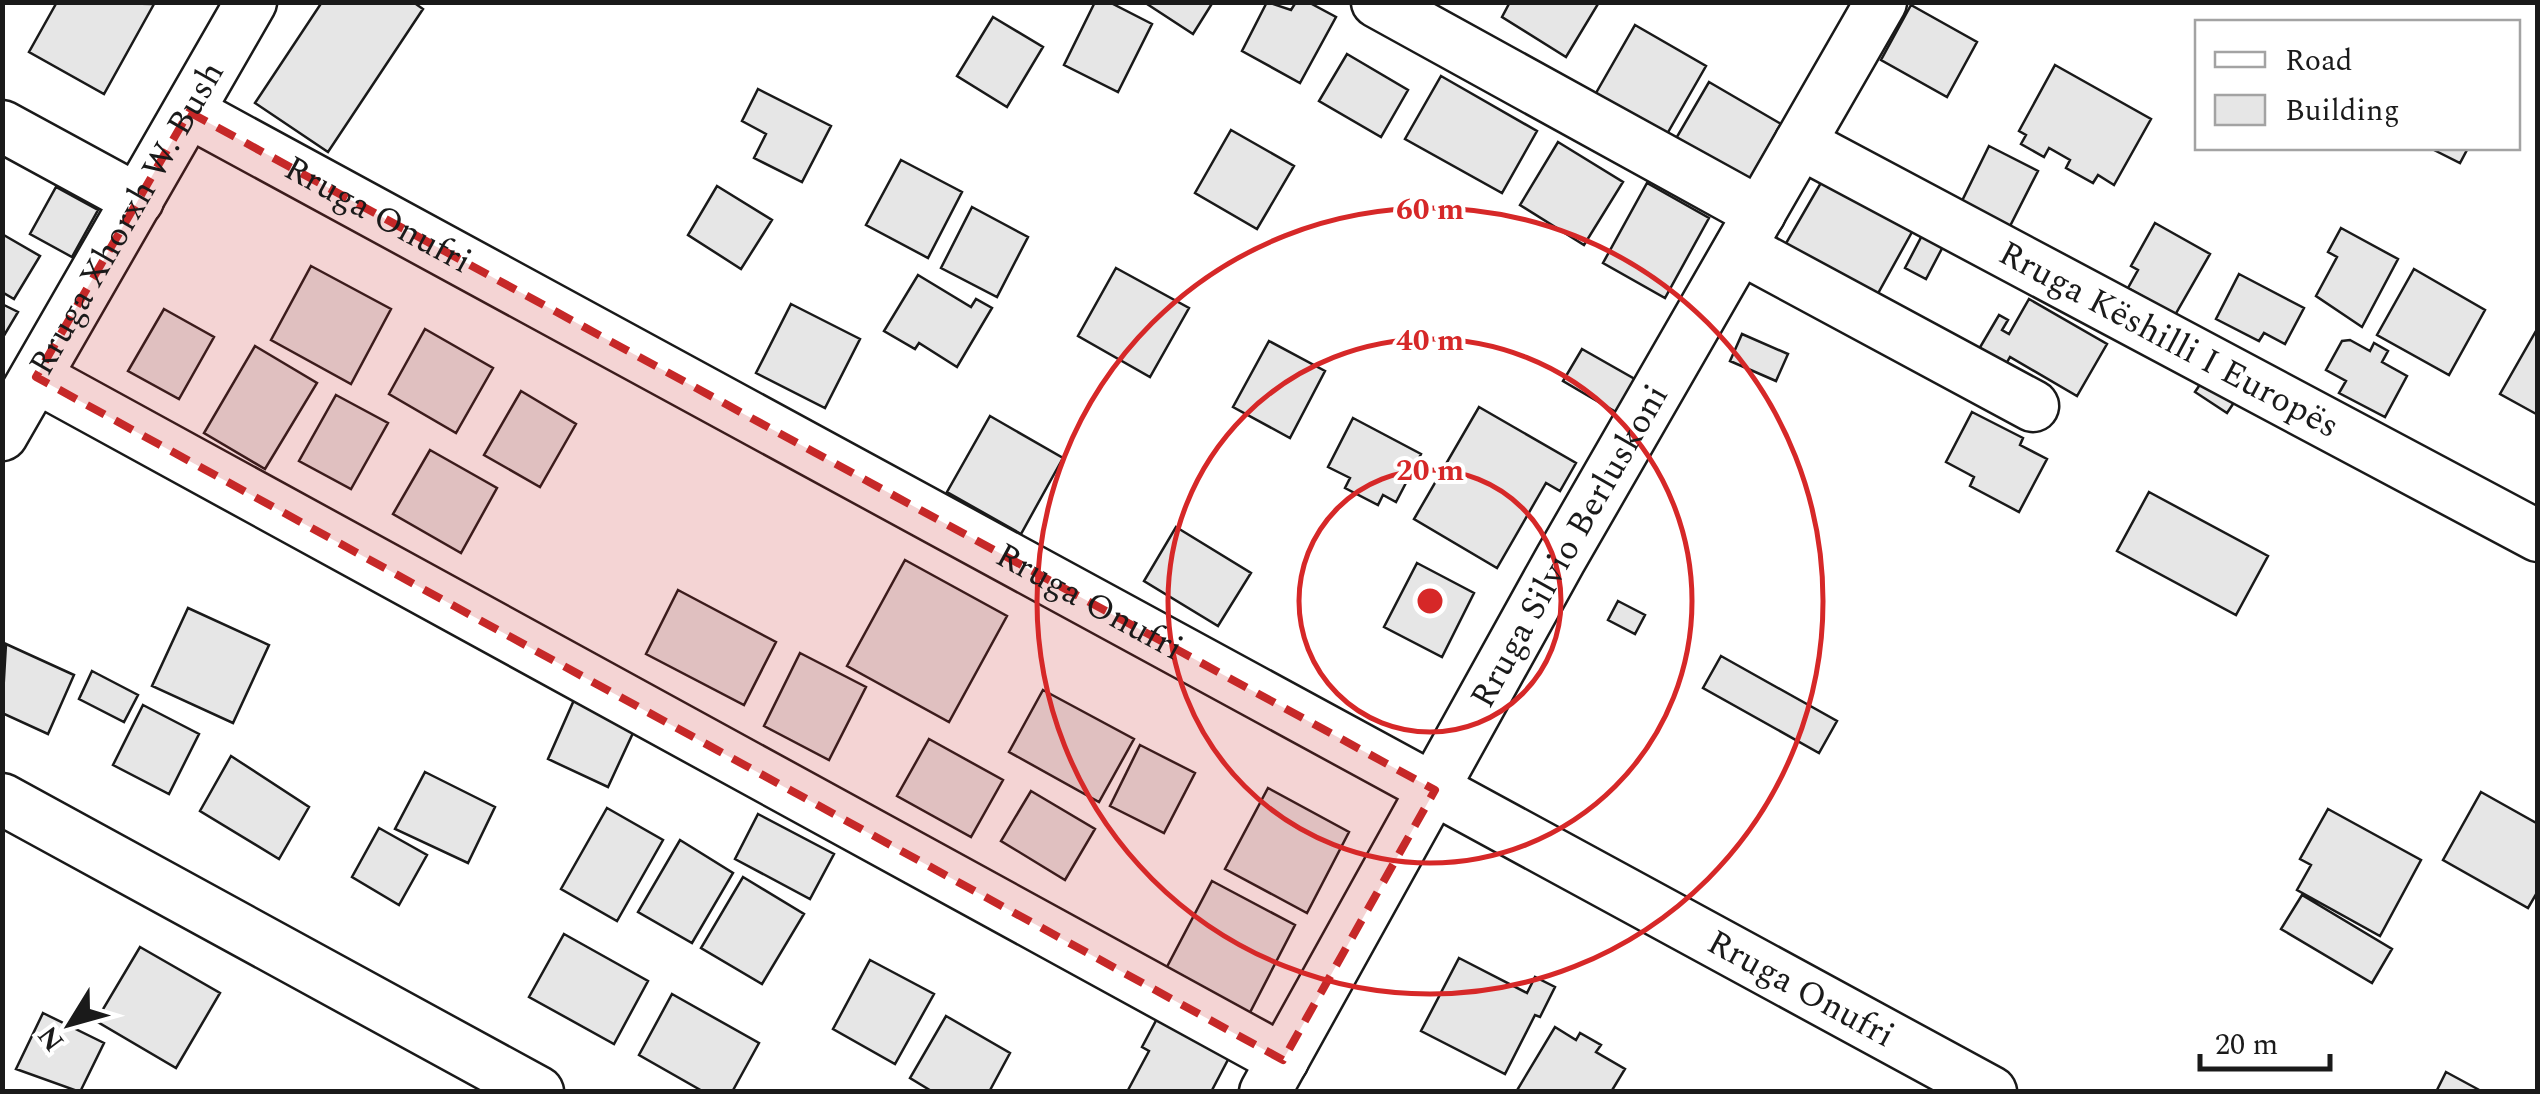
<svg xmlns="http://www.w3.org/2000/svg" width="2540" height="1094" font-family="Spectral,serif">
<style>
.building{fill:#e6e6e6;stroke:#1a1a1a;stroke-width:2.5}
.lines{fill:none;stroke-linecap:round;stroke-linejoin:round}
.minor-casing{stroke:#1a1a1a;stroke-width:55}
.minor{stroke:#fff;stroke-width:50}
.marked{fill:#c62828;fill-opacity:0.2;stroke:#c62828;stroke-width:8;stroke-dasharray:20 12;stroke-linejoin:round}
.ring{fill:none;stroke:#d62828;stroke-width:5}
.labels{text-anchor:middle;dominant-baseline:central;stroke-width:8;stroke-linejoin:round;paint-order:stroke}
.street-label{font-size:35px;fill:#1a1a1a;stroke:#fff}
.centre{fill:#d62828;stroke:#fff;stroke-width:5}
.ring-label{font-size:30px;text-anchor:middle;font-weight:bold;fill:#d62828;stroke:#fff;stroke-width:8;stroke-linejoin:round;paint-order:stroke}
</style>
<rect width="100%" height="100%" fill="#fff"/>
<path class="building" d="M57 2 154 4 104 94 29 52Z
M322 2H413L423 9 328 152 255 103Z
M1095 2H1109L1152 24 1118 92 1064 65Z
M1144 2H1213L1193 34Z
M1267 2 1291 10 1296 2H1308L1336 17 1300 83 1242 51Z
M1510 2H1596L1598 4 1566 57 1502 17Z
M1911 5 1977 42 1947 97 1881 60Z
M993 17 1043 47 1007 107 957 76Z
M1635 25 1706 66 1663 141 1592 100Z
M1347 54 1408 90 1381 137 1319 101Z
M2055 65 2151 119 2114 185 2098 175 2093 183 2066 168 2070 160 2049 148 2044 157 2021 144 2026 135 2019 131Z
M1441 76 1537 131 1502 193 1405 139Z
M1709 82 1781 124 1744 189 1671 147Z
M758 89 831 126 802 182 754 158 766 134 742 121Z
M1231 130 1294 166 1257 229 1195 193Z
M1558 142 1623 182 1584 245 1520 205Z
M1989 146 2038 171 2008 230 1960 205Z
M2430 148H2468L2460 163Z
M901 160 962 192 928 258 866 225Z
M1822 181 1912 232 1876 297 1785 245Z
M1647 183 1709 218 1665 298 1603 263Z
M717 186 772 220 741 269 688 235Z
M56 187 98 210 72 257 30 234Z
M972 207 1028 237 997 297 941 268Z
M2155 223 2210 254 2175 315 2128 288 2138 270 2131 266Z
M1927 226 1948 237 1926 279 1905 268Z
M2341 228 2398 259 2362 327 2316 296 2337 257 2328 252Z
M2 234 40 256 14 299 2 292Z
M311 266 391 309 351 384 271 340Z
M1116 268 1189 308 1150 377 1078 336Z
M2414 269 2485 310 2449 375 2377 335Z
M2239 274 2304 308 2285 344 2264 333 2259 341 2216 319Z
M918 275 971 307 976 299 992 308 957 367 919 343 915 349 884 331Z
M2029 299 2107 344 2077 396 2010 357 2006 364 1979 349 1999 315 2008 320 2002 330 2009 334Z
M2 304 18 312 2 339Z
M791 304 860 339 825 408 756 373Z
M164 309 214 337 179 399 128 371Z
M425 329 493 368 456 433 389 394Z
M2536 331 2538 332V415L2500 394Z
M1742 334 1788 354 1776 381 1730 361Z
M2350 340 2370 351 2374 343 2388 351 2382 362 2407 376 2385 417 2339 393 2346 381 2326 370 2342 341Z
M1269 341 1325 371 1290 438 1233 407Z
M255 346 317 383 265 469 204 433Z
M1582 349 1640 382 1621 415 1563 381Z
M2207 374 2239 395 2227 413 2195 392Z
M521 391 576 424 540 487 484 455Z
M336 395 388 423 351 489 299 461Z
M1479 407 1576 463 1560 491 1546 483 1497 568 1414 519Z
M1972 412 2023 438 2020 445 2047 459 2019 512 1970 486 1974 477 1946 462Z
M990 416 1063 458 1021 534 947 492Z
M1353 418 1421 454 1396 502 1383 495 1378 505 1345 488 1350 478 1328 467Z
M430 450 497 488 461 553 393 514Z
M2149 492 2268 556 2236 615 2117 551Z
M1176 527 1251 573 1218 626 1144 581Z
M905 560 1007 616 949 722 847 666Z
M1417 563 1474 593 1442 657 1384 627Z
M678 590 776 642 744 705 646 654Z
M1618 601 1645 615 1635 634 1608 620Z
M188 608 269 645 233 723 152 686Z
M6 644 74 675 48 734 2 713Z
M800 653 866 687 829 760 764 726Z
M1721 656 1837 721 1819 753 1703 688Z
M92 671 138 695 124 722 79 699Z
M1043 690 1134 739 1099 802 1009 752Z
M578 691 639 720 608 787 548 759Z
M143 705 199 734 169 794 113 765Z
M929 739 1003 780 971 837 897 796Z
M1140 745 1195 773 1164 833 1110 806Z
M231 756 309 807 279 859 200 811Z
M425 772 495 807 468 863 395 829Z
M1268 788 1349 832 1307 913 1225 869Z
M1031 791 1095 829 1065 880 1001 841Z
M2481 792 2538 824V891L2528 908 2443 860Z
M607 808 663 840 617 921 561 889Z
M2328 809 2421 860 2380 936 2297 890 2311 865 2300 859Z
M758 814 834 854 810 899 735 859Z
M379 828 427 855 399 905 352 877Z
M680 840 733 873 692 943 638 912Z
M743 877 804 914 762 984 701 948Z
M1212 881 1295 925 1242 1028 1158 984Z
M2302 895 2392 949 2372 983 2281 929Z
M564 934 648 981 614 1044 529 997Z
M140 947 220 993 176 1068 96 1021Z
M1459 958 1527 993 1535 977 1555 987 1540 1017 1535 1015 1505 1074 1421 1031Z
M870 960 934 994 895 1064 833 1029Z
M672 994 759 1043 732 1092H704L639 1055Z
M43 1013 104 1043 80 1092 16 1069Z
M1160 1013 1232 1052 1211 1092H1127L1149 1051 1142 1047Z
M946 1016 1010 1053 989 1092H933L910 1078Z
M1555 1027 1576 1040 1580 1033 1601 1045 1596 1052 1625 1069 1611 1092H1516Z
M2446 1072 2483 1092H2436Z"/>
<g class="lines">
<g class="minor-casing">
<g id="minor">
<path d="M1377 2 1760 213"/>
<path id="s1" d="M189 112 1991 1092"/>
<path d="M2 126 138 200"/>
<path id="s2" d="M1800 143 2538 536"/>
<path d="M1740 248 2033 406"/>
<path d="M36 377 1283 1060"/>
<path id="s3" d="M2 435 251 2"/>
<path d="M2 799 538 1092"/>
<path id="s4" d="M1265 1092 1560 560 1881 2"/>
</g>
</g>
<use href="#minor" class="minor"/>
</g>
<path class="marked" d="M189 112 1435 790 1283 1060 36 377Z"/>
<g class="ring">
<circle cx="1430" cy="601" r="131"/>
<circle cx="1430" cy="601" r="262"/>
<circle cx="1430" cy="601" r="393"/>
</g>
<g class="labels">
<g class="street-label">
<text stroke="none"><textPath href="#s1" startOffset="215">Rruga Onufri</textPath></text>
<text stroke="none"><textPath href="#s3" startOffset="250">Rruga Xhorxh W. Bush</textPath></text>
<text stroke="none"><textPath href="#s2" startOffset="418">Rruga Këshilli I Europës</textPath></text>
<text stroke="none"><textPath href="#s4" startOffset="625">Rruga Silvio Berluskoni</textPath></text>
<text stroke="none"><textPath href="#s1" startOffset="1025">Rruga Onufri</textPath></text>
<text stroke="none"><textPath href="#s1" startOffset="1835">Rruga Onufri</textPath></text>
</g>
</g>
<circle cx="1430" cy="601" r="15" class="centre"/>
<g class="ring-label">
<text x="1430" y="219">60 m</text>
<text x="1430" y="350">40 m</text>
<text x="1430" y="480">20 m</text>
</g>
<rect width="2540" height="1094" fill="none" stroke="#1a1a1a" stroke-width="10"/>
<rect x="2195" y="20" width="325" height="130" fill="#ffffff" stroke="#a3a3a3" stroke-width="2.5"/>
<rect x="2215" y="52" width="50" height="15" fill="#ffffff" stroke="#a3a3a3" stroke-width="2.5"/>
<text x="2285" y="70" font-size="30" fill="#1a1a1a">Road</text>
<rect x="2215" y="95" width="50" height="30" fill="#e6e6e6" stroke="#a3a3a3" stroke-width="2.5"/>
<text x="2285" y="120" font-size="30" fill="#1a1a1a">Building</text>
<g transform="translate(70 1024) rotate(233)" stroke="#ffffff" stroke-width="8" paint-order="stroke">
<path d="M0-8L18 38L0 25L-18 38Z" fill="#1a1a1a"/>
<text y="-15" font-size="28" font-weight="bold" text-anchor="middle" fill="#1a1a1a">N</text>
</g>
<path d="M2200 1054v15h130v-15" fill="none" stroke="#1a1a1a" stroke-width="5"/>
<text x="2215" y="1054" font-size="30" fill="#1a1a1a" stroke="#ffffff" stroke-width="8" paint-order="stroke">20 m</text>
</svg>
